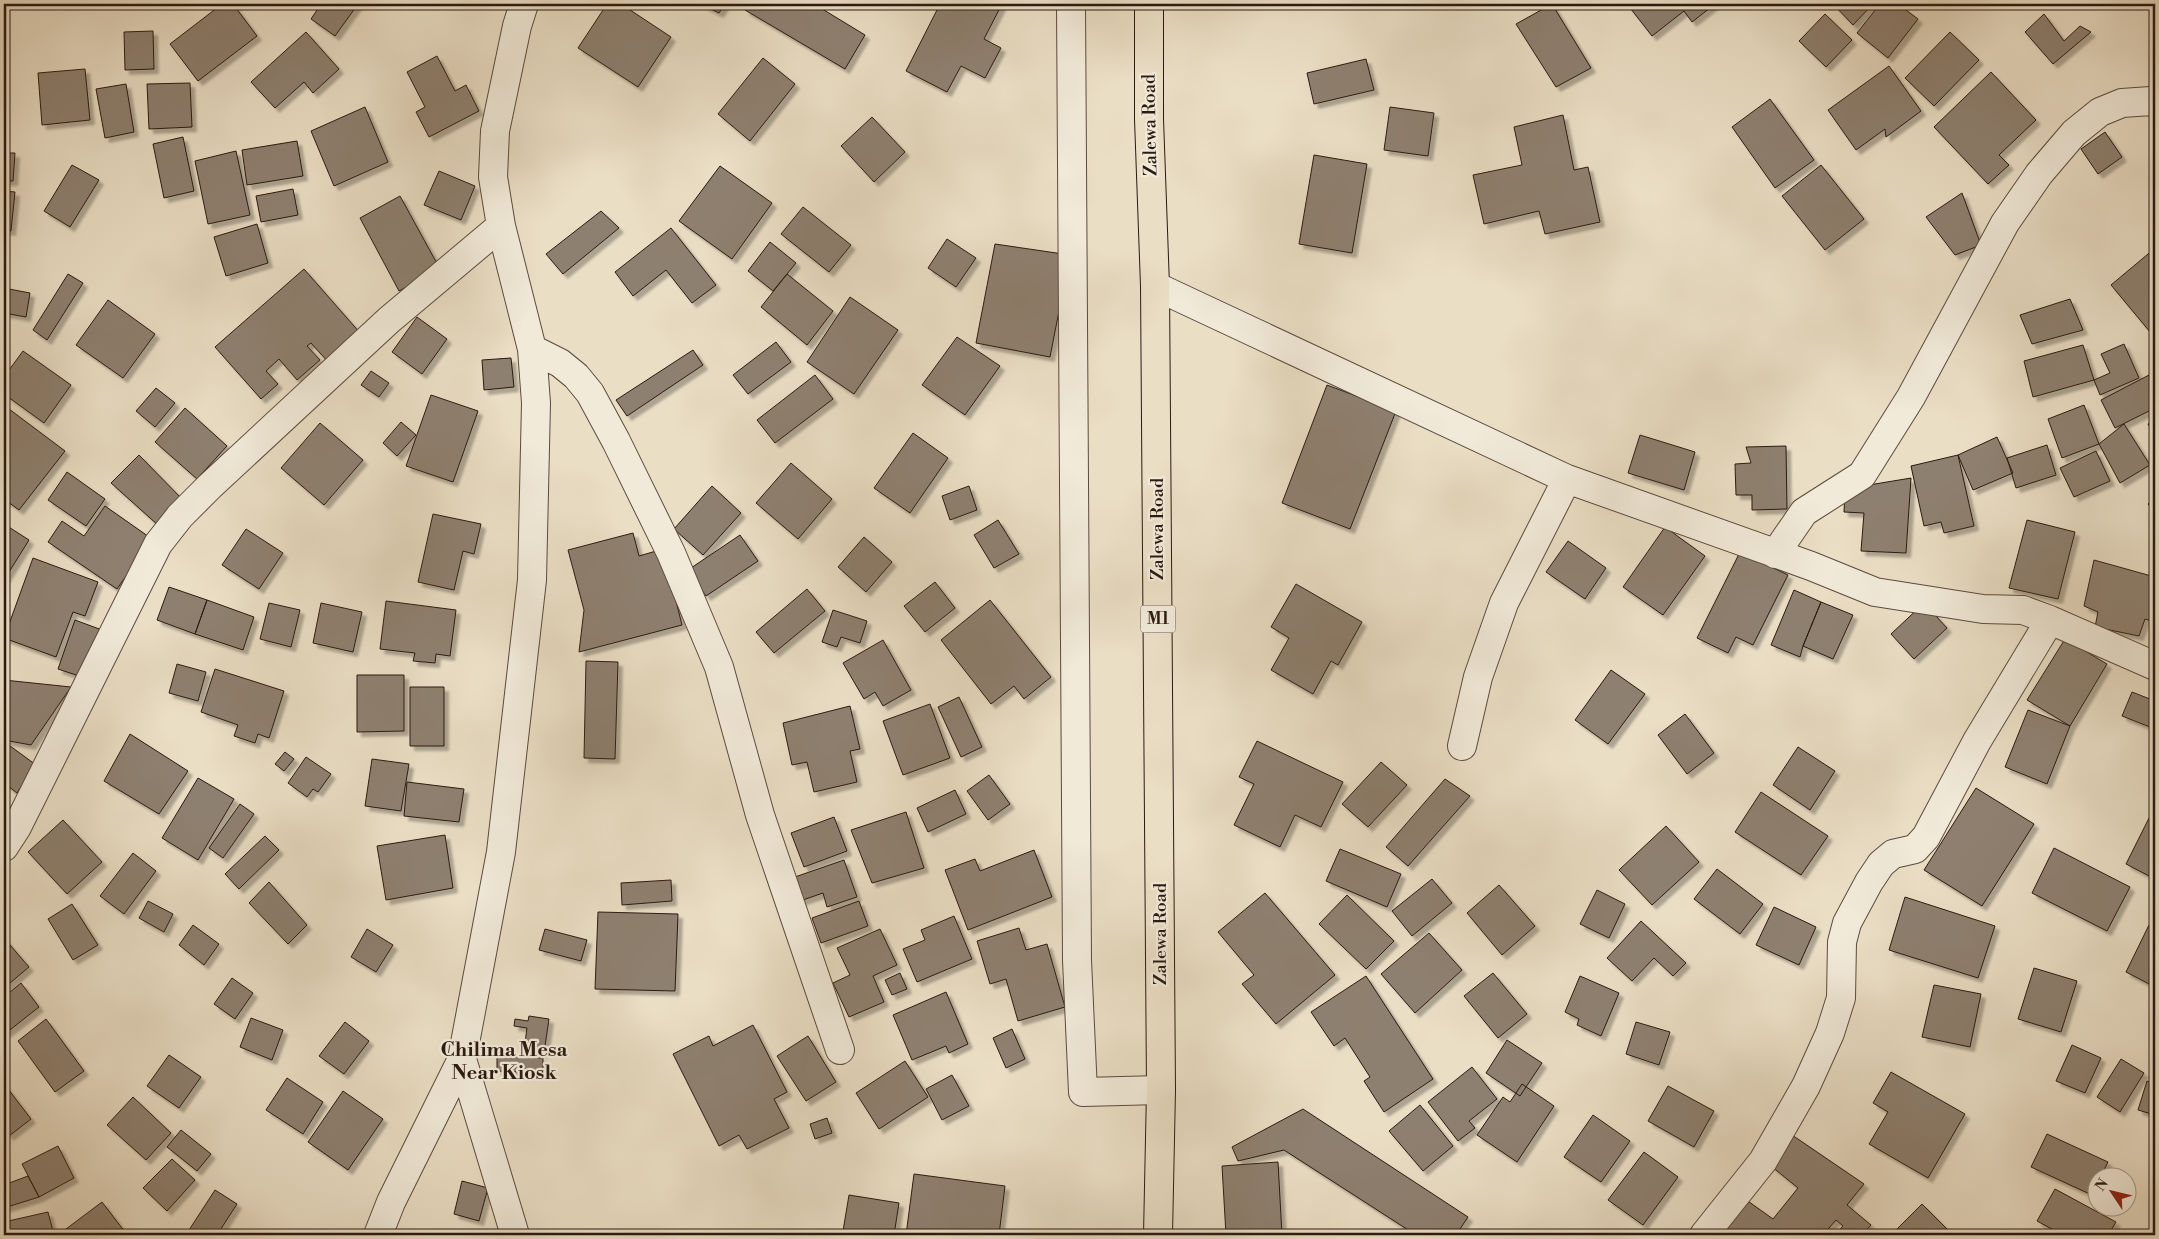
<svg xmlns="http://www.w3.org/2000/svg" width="2159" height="1239" font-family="'Libre Bodoni',serif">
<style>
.building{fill:#8e806f;stroke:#2b1a11;filter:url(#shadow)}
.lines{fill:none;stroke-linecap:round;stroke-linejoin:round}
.minor-casing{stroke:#5b4b3e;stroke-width:30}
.trunk-casing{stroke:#2b1a11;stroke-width:30}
.minor{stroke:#f1ead9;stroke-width:28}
.trunk{stroke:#eadec5;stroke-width:28}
.labels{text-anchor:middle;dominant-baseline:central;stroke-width:4.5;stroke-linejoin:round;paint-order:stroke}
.shield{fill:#f1ead9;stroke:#66584d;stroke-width:1}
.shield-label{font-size:16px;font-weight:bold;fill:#2b1a11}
.street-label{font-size:18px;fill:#2b1a11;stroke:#f1ead9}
.quarter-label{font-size:20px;font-weight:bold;fill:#2b1a11;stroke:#f1ead9}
</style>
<defs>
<filter id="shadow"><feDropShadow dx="4.5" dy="4.5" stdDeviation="1" flood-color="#0004"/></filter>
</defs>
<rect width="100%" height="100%" fill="#eadec5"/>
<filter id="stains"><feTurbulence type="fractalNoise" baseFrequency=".004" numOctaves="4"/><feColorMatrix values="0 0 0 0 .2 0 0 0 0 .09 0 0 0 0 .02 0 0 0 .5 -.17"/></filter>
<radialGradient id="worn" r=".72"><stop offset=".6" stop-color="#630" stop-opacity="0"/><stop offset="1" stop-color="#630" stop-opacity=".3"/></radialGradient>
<path class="building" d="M222 4H233L257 36 198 81 170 44Z
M321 4H358L335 36 311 19Z
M607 4H621L671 37 638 87 578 48Z
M701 4H725L719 13Z
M749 4H814L865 35 845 69 745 10Z
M940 4H1002L984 39 1001 48 985 78 961 66 947 92 906 71Z
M1552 4 1591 68 1556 87 1516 24Z
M1627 4H1715L1692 22 1684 11 1652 36Z
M1833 4H1873L1853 25Z
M1880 4H1898L1918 19 1888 58 1857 33Z
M1825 14 1852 40 1826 67 1799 41Z
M2044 14 2064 41 2080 26 2091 32 2053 64 2025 32Z
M153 31 154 69 125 70 124 32Z
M306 32 339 69 313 93 304 82 275 108 251 82Z
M1950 32 1979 60 1934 106 1905 78Z
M437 56 455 91 466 85 479 111 429 137 416 112 425 107 407 72Z
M763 58 795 84 750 141 718 114Z
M1366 59 1374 90 1314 104 1307 73Z
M1889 66 1921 111 1886 137 1885 129 1856 150 1828 110Z
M85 69 90 120 42 125 38 73Z
M1991 72 2036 120 1999 155 2009 165 1988 184 1934 127Z
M190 83 192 127 149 129 147 84Z
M126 84 134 132 105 138 96 89Z
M1770 99 1814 160 1775 188 1732 127Z
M365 107 388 162 334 186 311 131Z
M1390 107 1434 113 1428 156 1384 150Z
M1563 115 1574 170 1588 167 1600 222 1545 234 1539 211 1484 224 1473 175 1522 165 1514 127Z
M872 117 905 152 874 182 841 146Z
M2105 132 2122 157 2098 174 2081 149Z
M183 137 194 191 164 198 153 144Z
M297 141 303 176 247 185 242 150Z
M236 151 250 215 208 224 195 161Z
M4 153H15L13 181H4Z
M1314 155 1367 164 1352 253 1299 244Z
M72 165 99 180 70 227 44 211Z
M1821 165 1864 219 1825 250 1782 196Z
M720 166 772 203 732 259 679 221Z
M439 171 475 186 461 220 424 205Z
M293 189 298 215 261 222 256 196Z
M4 191 15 192 11 231 4 230Z
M1962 193 1981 245 1955 255 1926 217Z
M400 196 440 269 399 291 360 218Z
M803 207 851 245 829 272 781 234Z
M601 211 619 228 563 274 546 254Z
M257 224 268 263 226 276 214 237Z
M671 228 716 285 692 303 666 270 633 296 615 272Z
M947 239 976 258 956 287 928 268Z
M770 242 796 263 773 291 748 271Z
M995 244 1070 255 1050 357 976 343Z
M2154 249 2155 250V338L2111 285Z
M304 269 361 334 329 363 311 343 307 346 320 360 297 380 279 359 266 371 278 384 261 399 215 347Z
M68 274 83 283 47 340 33 330Z
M787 274 833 311 807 345 761 307Z
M9 289 30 293 26 317 4 313Z
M850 297 898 330 854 394 807 362Z
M2070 299 2083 330 2032 344 2020 315Z
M108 300 155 334 123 378 76 345Z
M417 317 447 339 422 374 392 352Z
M957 337 1000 366 965 415 922 385Z
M776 342 791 362 748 394 733 375Z
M2124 344 2139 378 2100 395 2094 380 2110 373 2101 354Z
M2083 345 2094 380 2033 397 2024 361Z
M693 350 703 365 627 416 616 400Z
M23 351 71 385 44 423 4 394V377Z
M511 358 514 387 484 390 482 360Z
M371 371 389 383 379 397 361 385Z
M815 375 833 399 775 443 757 420Z
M2149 375 2155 386V408L2115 428 2101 400Z
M1327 385 1396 411 1350 529 1282 503Z
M156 388 175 403 155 427 136 411Z
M431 395 478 411 453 482 406 466Z
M2084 405 2099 444 2062 458 2048 419Z
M5 406 65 451 19 510 4 499Z
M185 408 227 446 197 479 155 442Z
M2155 420V436L2148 424Z
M401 422 416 435 397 456 383 443Z
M320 423 363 460 324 505 281 468Z
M2124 424 2150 465 2120 483 2099 444Z
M913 433 948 458 910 513 874 488Z
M1640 435 1695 452 1684 490 1628 473Z
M1997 437 2013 473 1973 490 1958 455Z
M2047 445 2056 475 2016 488 2007 458Z
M1786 446 1787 509 1752 510V495H1736L1735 464 1751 463 1746 447Z
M2096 451 2110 481 2074 497 2060 468Z
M139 455 185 502 159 526 111 483Z
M1958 455 1974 526 1944 533 1941 522 1924 526 1911 466Z
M791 463 832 499 798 539 756 503Z
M67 472 105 499 86 526 48 500Z
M1911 478 1906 553 1861 551 1864 513 1844 512 1845 489Z
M712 486 741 513 703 555 674 529Z
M969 486 977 510 950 520 942 496Z
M2155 498V512L2148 504Z
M105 506 152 539 117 589 48 542 62 521 84 536Z
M433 514 481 524 474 554 463 551 454 590 418 582Z
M998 520 1019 554 994 568 974 535Z
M2027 520 2075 532 2058 599 2009 588Z
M4 524 29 540 4 580Z
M1665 527 1705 556 1663 615 1623 587Z
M246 529 283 553 259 589 222 565Z
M633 533 639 556 663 549 682 625 579 652 584 610 568 550Z
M740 535 758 561 706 596 688 570Z
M864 537 892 562 866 592 838 567Z
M1568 541 1606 568 1585 599 1546 572Z
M1740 552 1788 575 1753 645 1736 637 1728 653 1697 638Z
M33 558 98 582 85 616 73 612 56 657 4 638Z
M2094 560 2155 577V622L2145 619 2139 636 2095 627 2098 612 2084 606Z
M935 582 955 608 925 632 904 606Z
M1296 584 1362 622 1338 665 1331 661 1313 694 1271 670 1289 638 1271 627Z
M169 587 207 600 195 634 157 620Z
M807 589 825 611 774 653 756 632Z
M1794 590 1821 602 1803 646 1800 657 1771 645Z
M207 600 254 617 243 650 195 634Z
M990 600 1051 677 1024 699 1014 686 991 704 941 640Z
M386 601 456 610 450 656 436 654 435 663 413 661 415 653 380 649Z
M1821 602 1853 615 1833 659 1803 646Z
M269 603 300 610 291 647 260 639Z
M321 603 362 612 353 652 313 643Z
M1924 603 1947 628 1914 659 1891 634Z
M833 610 867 621 860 643 841 637 837 647 822 642Z
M75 620 102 630 85 678 58 669Z
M2065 639 2107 664 2070 726 2027 700Z
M883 640 911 690 883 706 875 692 864 699 843 663Z
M586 661 618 662 615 759 584 758Z
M177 664 206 672 198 701 169 693Z
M215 669 284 691 269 738 258 734 255 743 234 736 238 725 201 712Z
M1611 670 1645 694 1608 744 1575 720Z
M357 675H404V731L357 732Z
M4 680 71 687 31 745 4 740Z
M410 687H444V746H410Z
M2132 692 2155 701V729L2122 716Z
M959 697 982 747 961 757 938 707Z
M930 704 950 758 903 775 883 721Z
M850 706 860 749 850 751 857 782 814 792 807 762 792 765 783 723Z
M2028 710 2070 726 2047 784 2005 767Z
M1685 714 1714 753 1687 774 1658 735Z
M130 734 188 771 159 814 104 781Z
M1257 741 1343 782 1321 827 1295 815 1280 847 1234 825 1254 784 1239 777Z
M6 743 36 765 17 793 4 783Z
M1798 747 1835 771 1810 810 1773 785Z
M285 752 294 759 284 771 275 764Z
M306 757 331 774 318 792 313 789 307 797 288 783Z
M372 759 409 764 401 811 365 806Z
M1381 762 1407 785 1368 827 1342 804Z
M989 775 1010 804 988 820 967 791Z
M198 778 234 799 198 860 162 838Z
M1445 779 1470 796 1408 866 1386 847Z
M407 782 464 789 459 822 404 816Z
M1976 788 2034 824 1982 906 1924 870Z
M955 790 966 814 928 832 917 808Z
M1761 792 1828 836 1801 875 1735 832Z
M240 804 254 814 223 858 209 848Z
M2155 806V879L2126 864Z
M906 812 924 868 872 883 851 830Z
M834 817 847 851 804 867 791 833Z
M63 820 102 862 67 894 28 852Z
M1666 826 1699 862 1652 905 1619 870Z
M445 835 453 888 386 900 377 846Z
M265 836 279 850 239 889 225 874Z
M2054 848 2130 887 2107 931 2032 893Z
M1340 849 1401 874 1387 907 1326 881Z
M1034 850 1052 897 968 930 945 870 975 859 980 871Z
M133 853 156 871 124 914 100 896Z
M844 860 857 897 827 907 823 893 800 901 792 878Z
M1717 869 1763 904 1740 934 1694 899Z
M1432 879 1452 903 1412 936 1392 911Z
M671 880 672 901 622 905 621 883Z
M269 882 307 925 288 944 249 903Z
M1499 885 1535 926 1502 955 1467 913Z
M1597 890 1625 904 1609 938 1580 924Z
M1265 893 1335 975 1276 1024 1242 984 1254 975 1218 932Z
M1347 895 1394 941 1366 969 1319 924Z
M1905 897 1995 926 1978 978 1889 950Z
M148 901 173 914 164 932 139 918Z
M859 901 868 926 821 943 812 918Z
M72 904 98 945 73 960 48 919Z
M1774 907 1816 927 1799 965 1756 945Z
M598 912 678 914 675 991 595 989Z
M954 916 972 959 917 982 903 949 925 940 921 930Z
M1641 921 1686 963 1673 976 1654 958 1632 981 1607 958Z
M193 925 219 944 204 965 179 945Z
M2149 925 2155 928V987L2126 972Z
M1019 928 1026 950 1047 944 1065 1007 1018 1021 1006 979 990 984 977 941Z
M367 929 393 945 376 972 351 957Z
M545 929 587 940 581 961 539 950Z
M880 929 897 965 873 976 884 1002 849 1017 833 983 850 975 837 948Z
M1429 933 1462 970 1415 1013 1381 974Z
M4 938 29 967 4 988Z
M2034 968 2077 981 2061 1032 2018 1019Z
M900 973 907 989 892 995 885 980Z
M1493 973 1527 1014 1498 1038 1464 996Z
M1366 976 1433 1079 1384 1112 1364 1081 1370 1077 1345 1038 1334 1046 1311 1012Z
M1580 976 1619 993 1601 1036 1577 1025 1579 1019 1565 1012Z
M232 978 253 993 235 1019 214 1004Z
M21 983 39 1007 6 1033 4 1030V997Z
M1934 985 1981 994 1970 1047 1922 1037Z
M946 992 968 1044 949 1053 946 1046 912 1060 893 1015Z
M529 1016 549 1019 544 1053 524 1050 527 1028 514 1026 515 1019 528 1021Z
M251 1018 283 1030 272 1060 240 1047Z
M46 1019 84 1071 55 1092 18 1041Z
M345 1022 369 1041 344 1074 319 1056Z
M1636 1022 1670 1032 1659 1065 1626 1054Z
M753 1025 787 1092 774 1099 789 1128 747 1149 739 1135 719 1146 673 1054 709 1036 713 1046Z
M1012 1029 1025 1059 1006 1068 993 1038Z
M808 1036 836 1082 806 1101 777 1056Z
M1507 1040 1542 1063 1520 1096 1486 1073Z
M2072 1045 2101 1058 2085 1093 2056 1081Z
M169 1055 201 1077 179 1108 147 1086Z
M497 1056 543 1058V1073L497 1071Z
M2121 1059 2144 1073 2120 1112 2097 1097Z
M905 1061 928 1097 879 1129 856 1093Z
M1472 1067 1497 1099 1469 1121 1475 1128 1458 1141 1428 1102Z
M1891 1072 1965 1114 1928 1178 1869 1144 1888 1112 1873 1103Z
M952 1075 969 1106 942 1120 926 1089Z
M287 1078 323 1102 303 1134 266 1110Z
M2147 1081 2155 1084V1115L2138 1110Z
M1522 1084 1554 1106 1517 1162 1477 1135 1503 1097 1510 1102Z
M5 1085 31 1119 9 1136 4 1130Z
M1668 1086 1714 1111 1694 1147 1648 1121Z
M343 1091 383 1119 348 1170 308 1142Z
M133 1097 171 1133 146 1160 107 1125Z
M1420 1105 1453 1146 1423 1171 1389 1131Z
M1303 1109 1468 1217 1456 1235H1416L1284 1150 1238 1161 1232 1147Z
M1593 1115 1630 1141 1601 1182 1564 1157Z
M827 1118 832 1133 815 1139 810 1124Z
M181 1130 211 1154 197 1171 167 1147Z
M2047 1134 2108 1162 2101 1176H2096V1186L2092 1195 2031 1167Z
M1792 1135 1864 1184 1847 1205 1871 1225 1862 1235H1835L1843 1226 1836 1220 1823 1235H1728L1721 1230 1745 1199 1773 1219 1798 1188 1771 1166Z
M58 1146 74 1178 39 1197 22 1164Z
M1644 1152 1678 1177 1643 1225 1608 1200Z
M172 1159 195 1180 167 1211 143 1188Z
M1278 1162 1282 1235H1226L1222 1166Z
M914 1174 1005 1186 999 1235H906Z
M28 1176 39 1197 4 1208V1185Z
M462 1181 488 1188 479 1221 454 1214Z
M2055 1189 2116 1222 2108 1235H2063L2037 1221Z
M215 1190 237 1204 217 1235H196L189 1230Z
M849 1195 899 1203 894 1235H872L843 1231Z
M102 1202 125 1232 120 1235H58Z
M1922 1204 1953 1235H1891Z
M48 1212 54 1235H4V1222Z
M2119 1229 2132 1235H2116Z"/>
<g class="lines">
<g class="minor-casing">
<path id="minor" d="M1071 4 1077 960 1083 1092 1161 1090
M1155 286 1567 479 1811 566 1875 592 1983 609 2023 610 2050 620 2155 666
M532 349 560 363 576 376 590 393 616 441 671 553 719 667 760 815 840 1050
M1775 554 1804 512 1862 475 1911 397 2005 223 2039 174 2074 133 2100 112 2122 103 2151 101 2155 103
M1462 746 1478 677 1504 603 1567 479
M4 847 17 827 158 544 180 516 210 486 389 320 501 226
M462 1059 515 1235
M378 1235 391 1202 462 1059 501 852 532 580 536 403 532 349 501 226 493 177 495 131 517 26 524 4
M1704 1235 1763 1161 1806 1086 1830 1033 1841 998 1842 942 1847 923 1869 882 1881 864 1893 854 1915 849 1926 837 1977 741 2050 620"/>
</g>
<g class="trunk-casing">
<path id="trunk" d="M1149 4V119L1155 286 1161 1090 1158 1235"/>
</g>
<use href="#minor" class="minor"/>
<use href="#trunk" class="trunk"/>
</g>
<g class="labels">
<rect class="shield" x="1140.5" y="605.5" width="35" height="27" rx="4"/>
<g class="shield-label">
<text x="1158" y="619">M1</text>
</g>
<g class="street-label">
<text transform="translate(1150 125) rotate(-91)">Zalewa Road</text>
<text transform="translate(1157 529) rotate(-90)">Zalewa Road</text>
<text transform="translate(1160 934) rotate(-90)">Zalewa Road</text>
</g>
<g class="quarter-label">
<text x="504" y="1050">Chilima Mesa<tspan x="504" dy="23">Near Kiosk</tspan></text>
</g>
</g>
<rect width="2159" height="1239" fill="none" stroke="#eadec5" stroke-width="20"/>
<rect x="5" y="5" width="2149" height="1229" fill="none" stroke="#2b1a11" stroke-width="2.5"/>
<rect x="10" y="10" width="2139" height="1219" fill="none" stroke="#2b1a11"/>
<g transform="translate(2112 1192) rotate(305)"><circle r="24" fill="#f1ead9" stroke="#a29789"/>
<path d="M0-4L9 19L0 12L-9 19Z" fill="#8f2418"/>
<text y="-8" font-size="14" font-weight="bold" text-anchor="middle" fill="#2b1a11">N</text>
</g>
<rect width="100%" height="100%" filter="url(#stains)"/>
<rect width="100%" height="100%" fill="url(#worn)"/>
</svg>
